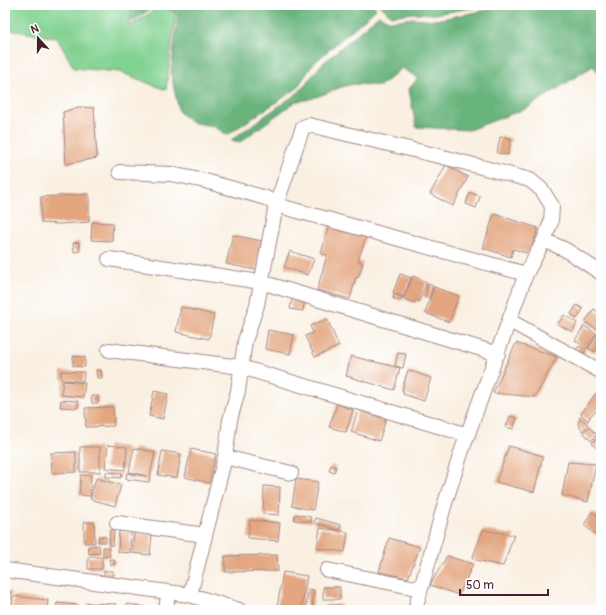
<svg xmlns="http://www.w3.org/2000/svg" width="606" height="615" font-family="Pangolin,sans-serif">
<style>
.green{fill:#82d292;stroke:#66785e}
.forest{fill:#69b47c;stroke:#5a6a54}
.building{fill:#e3a67f}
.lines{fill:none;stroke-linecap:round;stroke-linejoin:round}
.minor-casing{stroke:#a28886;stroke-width:16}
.minor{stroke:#fff;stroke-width:14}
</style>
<rect width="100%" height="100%" fill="#fff"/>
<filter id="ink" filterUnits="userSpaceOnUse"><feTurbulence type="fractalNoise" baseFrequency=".025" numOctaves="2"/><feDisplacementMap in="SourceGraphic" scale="8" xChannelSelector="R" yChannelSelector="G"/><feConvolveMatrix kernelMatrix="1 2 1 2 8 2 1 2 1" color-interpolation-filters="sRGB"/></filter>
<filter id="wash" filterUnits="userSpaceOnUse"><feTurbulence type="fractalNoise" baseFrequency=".012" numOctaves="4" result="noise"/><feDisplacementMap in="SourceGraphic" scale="16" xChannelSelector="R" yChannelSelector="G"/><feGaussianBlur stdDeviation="0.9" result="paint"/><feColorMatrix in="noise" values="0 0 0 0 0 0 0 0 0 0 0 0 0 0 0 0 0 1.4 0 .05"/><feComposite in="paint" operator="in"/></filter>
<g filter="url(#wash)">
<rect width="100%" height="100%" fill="#f9f0e2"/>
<path class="green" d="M5 5H126L129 26 163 5 176 14 166 90 120 72 74 68 57 38 5 29Z"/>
<path class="forest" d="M129 5H156L130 23Z
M166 5H374L376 9 314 63 296 89 227 135 215 127 191 122 179 112 171 74 178 14Z
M380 5H490L435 14 413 13 391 16Z
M504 5H601V75L593 66 527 108 469 130 416 127 409 89 418 78 402 68 380 86C371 85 362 84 354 84 334 87 316 101 296 101L240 142 231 140 299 92 321 65 379 15 390 21 413 18 435 20 498 8Z"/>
<g id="blocks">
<path class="building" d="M79 107 94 108 97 158 66 164 63 112Z
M500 137 511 138 508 155 497 153Z
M446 165 468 177 453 206 430 194Z
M470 193 480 196 476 208 466 204Z
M89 194V222L61 224 41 223V197Z
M494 214 538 228 530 254 513 249 511 257 483 248Z
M330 221 368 231 358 261 363 263 358 278 356 277 350 299 317 290 327 255 321 254Z
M92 222 113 223 112 241 91 240Z
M233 235 262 241 256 270 226 264Z
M79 242 80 251 74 252 73 243Z
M290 251 314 259 308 275 284 267Z
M400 274 411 278 404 297 393 293Z
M413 276 427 282 419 302 416 300 415 303 404 299Z
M428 284 433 286 429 298 424 297Z
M434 287 459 296 449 322 425 313Z
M293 295 305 297 303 311 290 309Z
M394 295 403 298 401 301 393 298Z
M577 305 583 309 577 319 571 314Z
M181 307 214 315 209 339 176 332Z
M594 309 601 314V324L598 330 585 322Z
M564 315 577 323 572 332 558 324Z
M327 319 339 346 315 357 305 336 313 333 310 326Z
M584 326 596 333 587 349 575 340Z
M268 330 294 335 290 354 265 349Z
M597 334 601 336V341L595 352 589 349Z
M516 343 557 357 535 397 493 393Z
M579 346 586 350 583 354 576 350Z
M398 353 406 354 403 368 395 366Z
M73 356 85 357V367L73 366Z
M351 356 400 368 394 390 346 376Z
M96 370H101L102 378H97Z
M408 370 431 378 424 401 403 394 404 391 402 390Z
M61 371 84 372 83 381 61 380Z
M63 381 85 383 83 397 61 395Z
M154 391 168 394 163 419 149 416Z
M597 392 601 395V408L591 415 588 421 581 414Z
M91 396H98V403H92Z
M61 400 78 401V408L60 407Z
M337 404 353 410 346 432 329 427Z
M113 407 114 426 86 427 85 408Z
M358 410 386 419 379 441 351 432Z
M510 416 517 418 513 429 506 427Z
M580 417 588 425 582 431 578 424Z
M589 427 597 435 591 441 583 432Z
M600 435 601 445 597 449 592 443Z
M108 445 127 447 125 470 105 468Z
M509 446 543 456 534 492 496 482Z
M80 447H100V472H80Z
M134 448 155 452 149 482 126 479 127 473 146 476 129 472Z
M191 449 216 454 209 483 185 477Z
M162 451 181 454 177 478 158 475Z
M76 452V472L52 473 51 453Z
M568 462 596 464 588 502 562 495Z
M331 465 336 467 334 473 329 471Z
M106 472 122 473 121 478 106 477Z
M81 475H91L90 496 79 495Z
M96 478 121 485 115 506 90 499Z
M296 479 318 482 313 510 292 506Z
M264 486 280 487 279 515 263 514Z
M592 512 601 517V539L584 525Z
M295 514 311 517V522L294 520Z
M316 518 341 525 339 530 314 523Z
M250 520 280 523 278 541 248 538Z
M84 522H94L95 543H84Z
M320 528 348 532 345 552 317 548Z
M110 530H114L113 545H109Z
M483 530 514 535 503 566 472 559Z
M119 531H131L130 553 118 552Z
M134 533 152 534 150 555 132 553Z
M99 536 106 537V542H98Z
M389 538 420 547 408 578 379 572Z
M99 545 100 553 89 554 88 546Z
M103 547H109L110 556 103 557Z
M277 555 278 571 225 572V556Z
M447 556 473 564 459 595 430 585Z
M88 557H102V569H88Z
M109 559H114L115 564 110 565Z
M104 571H113V578H104Z
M283 572 307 576 301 610 277 608Z
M323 587H340V599H323Z
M308 589 314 590 312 610H306Z
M5 591 11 592 8 610H5Z
M13 596 48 600 47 610H12Z
M57 603 79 605V610H56Z
M87 603 116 604 115 610H88Z
M128 604 146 607V610H121Z
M325 605H341L342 610H325Z"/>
</g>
</g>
<g filter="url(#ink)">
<use href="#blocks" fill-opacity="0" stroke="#a28886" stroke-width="1"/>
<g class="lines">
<g class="minor-casing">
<path id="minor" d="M120 172 171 174 205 181 266 198 276 205 257 305 245 341 238 391 230 420 225 457 190 595
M544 240 566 250 601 273
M109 259 261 282 498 354
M510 321 598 370
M109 350 241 367 468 435
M225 457 291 473
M117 523 205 535
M5 570 190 595 239 610
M327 570 421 589
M166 610 168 593
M415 610 445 503 462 450 526 274 544 240 551 222 552 206 542 190 530 180 447 158 309 125 303 127 276 205 526 274"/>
</g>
<use href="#minor" class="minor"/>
</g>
</g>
<rect width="606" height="615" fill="none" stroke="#fff" stroke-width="20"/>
<g transform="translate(38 38) rotate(339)" stroke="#ffffff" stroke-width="3" paint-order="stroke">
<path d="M0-3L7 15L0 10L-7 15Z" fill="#4a1f2b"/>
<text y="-6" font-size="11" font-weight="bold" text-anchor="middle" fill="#4a1f2b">N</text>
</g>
<path d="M460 589v6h88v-6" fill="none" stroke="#4a1f2b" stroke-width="2"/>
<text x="466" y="589" font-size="12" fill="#4a1f2b" stroke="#ffffff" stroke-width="3" paint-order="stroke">50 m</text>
</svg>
